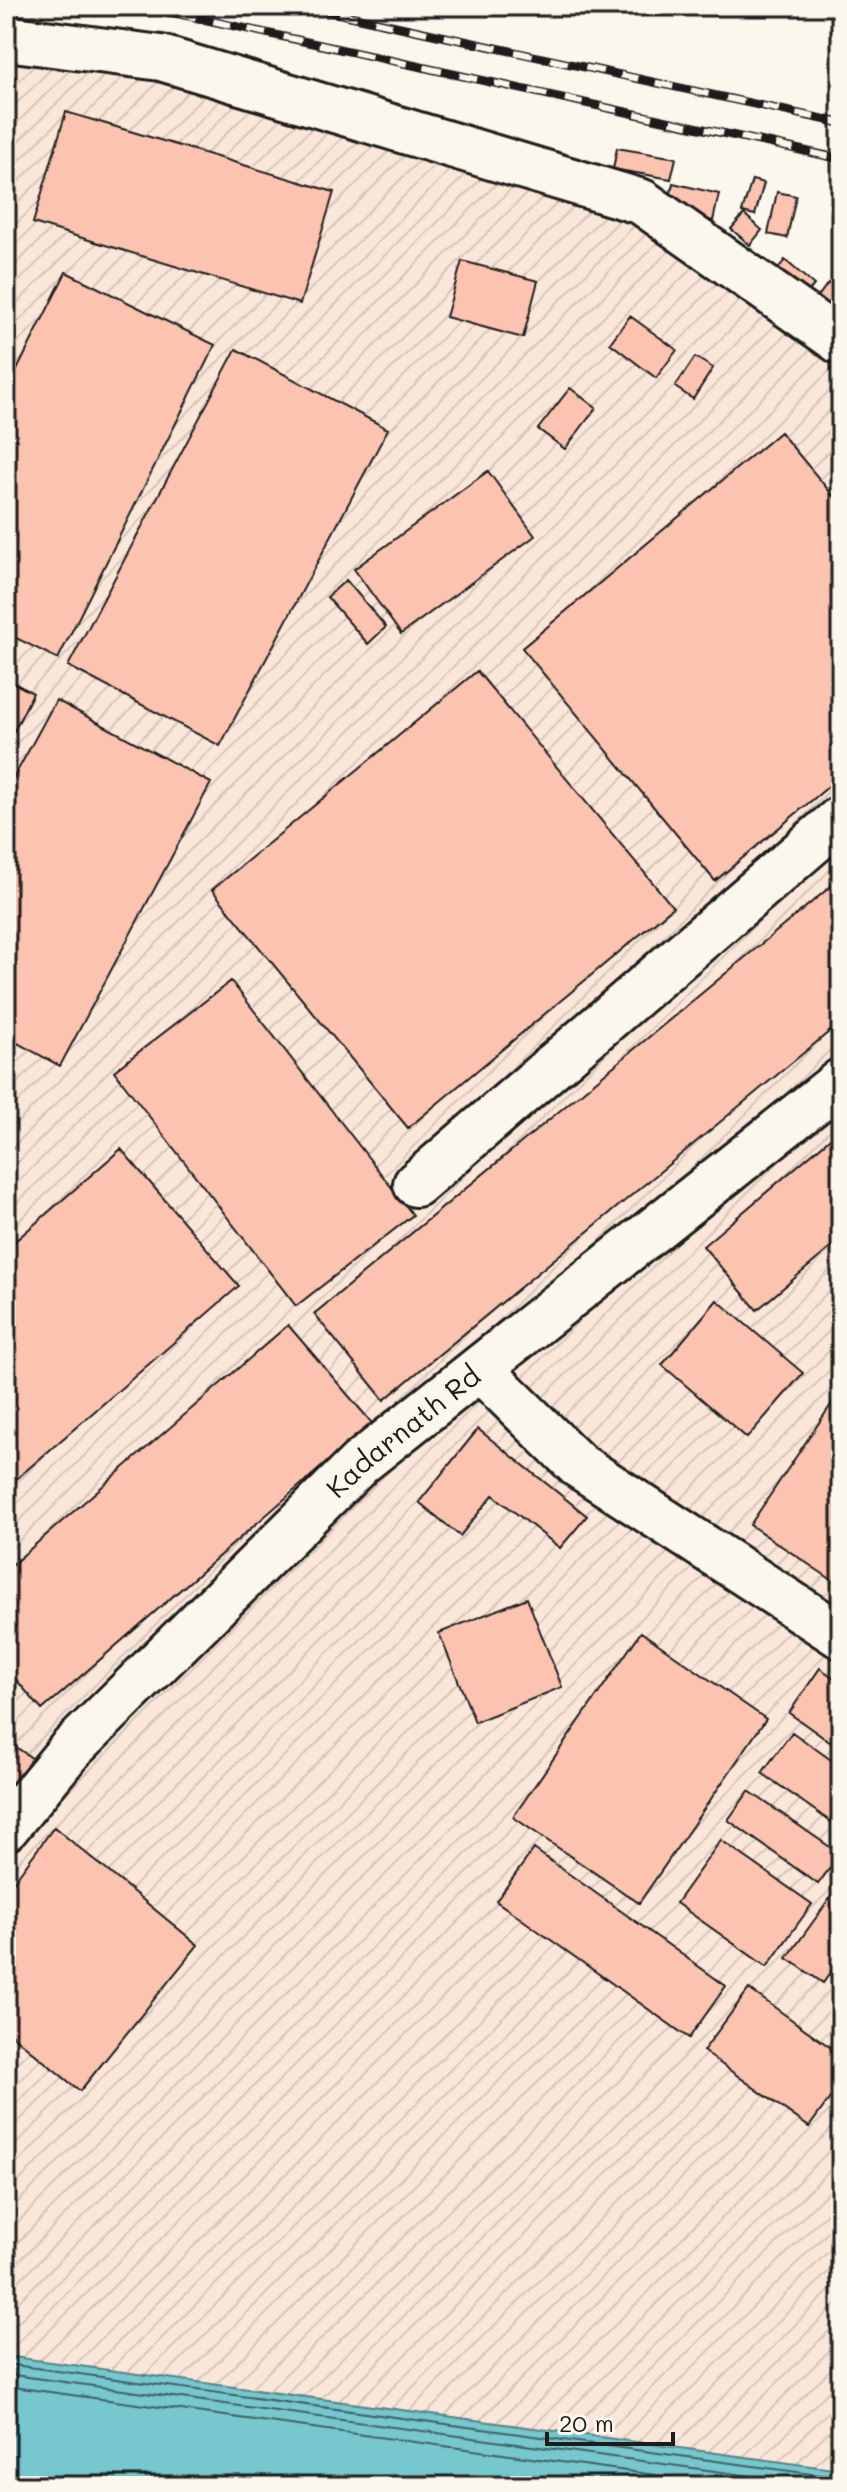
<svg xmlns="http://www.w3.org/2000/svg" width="847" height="2492" font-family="Mali,sans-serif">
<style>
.industrial{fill:url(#industrial-furrows)}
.water{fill:#76c7ce;stroke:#528387;stroke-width:2}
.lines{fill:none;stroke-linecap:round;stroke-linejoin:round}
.shore{stroke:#406063;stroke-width:2}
.building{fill:#fcc3b1;stroke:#1c1c1c;stroke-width:2}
.minor-casing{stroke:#1c1c1c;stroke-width:50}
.major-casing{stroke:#1c1c1c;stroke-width:50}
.minor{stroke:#fbf7ec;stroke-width:44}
.major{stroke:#fbf7ec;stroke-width:44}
.rail-casing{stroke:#1c1c1c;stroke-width:9}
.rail{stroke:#fbf7ec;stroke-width:6;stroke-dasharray:18;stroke-linecap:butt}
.labels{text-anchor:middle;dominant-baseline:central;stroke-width:6;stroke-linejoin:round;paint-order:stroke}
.street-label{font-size:28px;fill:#1c1c1c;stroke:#fbf7ec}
</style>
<defs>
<pattern id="industrial-furrows" width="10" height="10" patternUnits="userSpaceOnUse" patternTransform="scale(2)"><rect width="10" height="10" fill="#fbe7da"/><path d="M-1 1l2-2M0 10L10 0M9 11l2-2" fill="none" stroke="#d7c6ba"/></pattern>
</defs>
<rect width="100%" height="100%" fill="#fbf7ec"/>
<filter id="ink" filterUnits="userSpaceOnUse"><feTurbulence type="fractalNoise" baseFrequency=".0125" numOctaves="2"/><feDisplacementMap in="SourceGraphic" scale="16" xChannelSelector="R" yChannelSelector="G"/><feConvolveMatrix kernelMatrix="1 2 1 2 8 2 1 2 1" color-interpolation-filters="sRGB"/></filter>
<g filter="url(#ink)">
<path class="industrial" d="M6 38 161 58 699 242 841 342V2481L6 2360Z"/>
<path class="water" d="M6 2356 841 2470V2486H6Z"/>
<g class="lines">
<path class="shore" d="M6 2364 841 2478
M6 2374 825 2486
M6 2386 736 2486"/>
</g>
<path class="building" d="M66 112 334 192 300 304 33 223Z
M617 148 676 158 671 179 613 169Z
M752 180 764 183 755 215 742 212Z
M673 183 719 194 713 221 667 211Z
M777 192 796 196 787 238 768 234Z
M744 214 762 230 750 245 731 229Z
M785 260 814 285 795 308 766 284Z
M462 261 538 281 523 338 446 317Z
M66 272 215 345 58 659 6 633V392Z
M828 283 841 293V319L794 330Z
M630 316 677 350 656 378 610 343Z
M236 349 388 429 220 746 68 666Z
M695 357 713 368 693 399 675 387Z
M570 388 596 408 565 449 538 429Z
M780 432 841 505V776L715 881 522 648Z
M488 471 535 536 401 634 354 569Z
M346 580 386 627 368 644 327 597Z
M477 671 673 907 408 1128 212 890Z
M6 679 33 693 6 747Z
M56 700 211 783 60 1066 6 1037V792Z
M841 878V1022L384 1400 314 1314Z
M231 981 413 1215 296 1306 114 1071Z
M841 1129V1239L757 1310 703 1246Z
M121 1149 239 1286 6 1488V1249Z
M717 1300 803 1373 747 1438 662 1365Z
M288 1325 372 1423 42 1710 6 1668V1570Z
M841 1390V1586L750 1525Z
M478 1429 587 1516 560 1548 493 1495 460 1536 419 1502Z
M527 1598 562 1687 475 1722 439 1633Z
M641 1632 766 1719 639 1903 513 1817Z
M820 1668 841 1683V1750L789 1713Z
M792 1732 841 1767V1829L762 1773Z
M6 1740 33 1759 6 1791Z
M749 1791 840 1854 818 1884 728 1820Z
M54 1827 198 1945 80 2091 6 2030V1892Z
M721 1840 812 1904 767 1967 676 1903Z
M534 1849 726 1986 689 2038 496 1901Z
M841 1883V1958L823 1983 787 1958Z
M749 1989 841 2055V2083L809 2127 703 2051Z"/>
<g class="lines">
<g class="minor-casing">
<path id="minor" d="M6 38 161 58 642 202 841 342
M416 1184 841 818
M481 1370 578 1465 841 1636"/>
</g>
<g class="major-casing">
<g id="major">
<path id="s1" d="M6 1828 70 1750 360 1463 841 1081"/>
</g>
</g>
<use href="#minor" class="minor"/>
<use href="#major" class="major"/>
<g class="rail-casing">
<path id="rail" d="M143 6 841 159
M304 6 841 123"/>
</g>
<use href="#rail" class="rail"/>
</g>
</g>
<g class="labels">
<g class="street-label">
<text stroke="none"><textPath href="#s1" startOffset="562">Kadarnath Rd</textPath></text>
</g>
</g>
<rect width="847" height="2492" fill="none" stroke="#fbf7ec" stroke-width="32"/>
<rect x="16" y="16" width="815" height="2460" fill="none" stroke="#1c1c1c" stroke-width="3" filter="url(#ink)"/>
<path d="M547 2432v12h126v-12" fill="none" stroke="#1c1c1c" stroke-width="4"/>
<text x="559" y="2432" font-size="24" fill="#1c1c1c" stroke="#fbf7ec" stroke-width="6" paint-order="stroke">20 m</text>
</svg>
